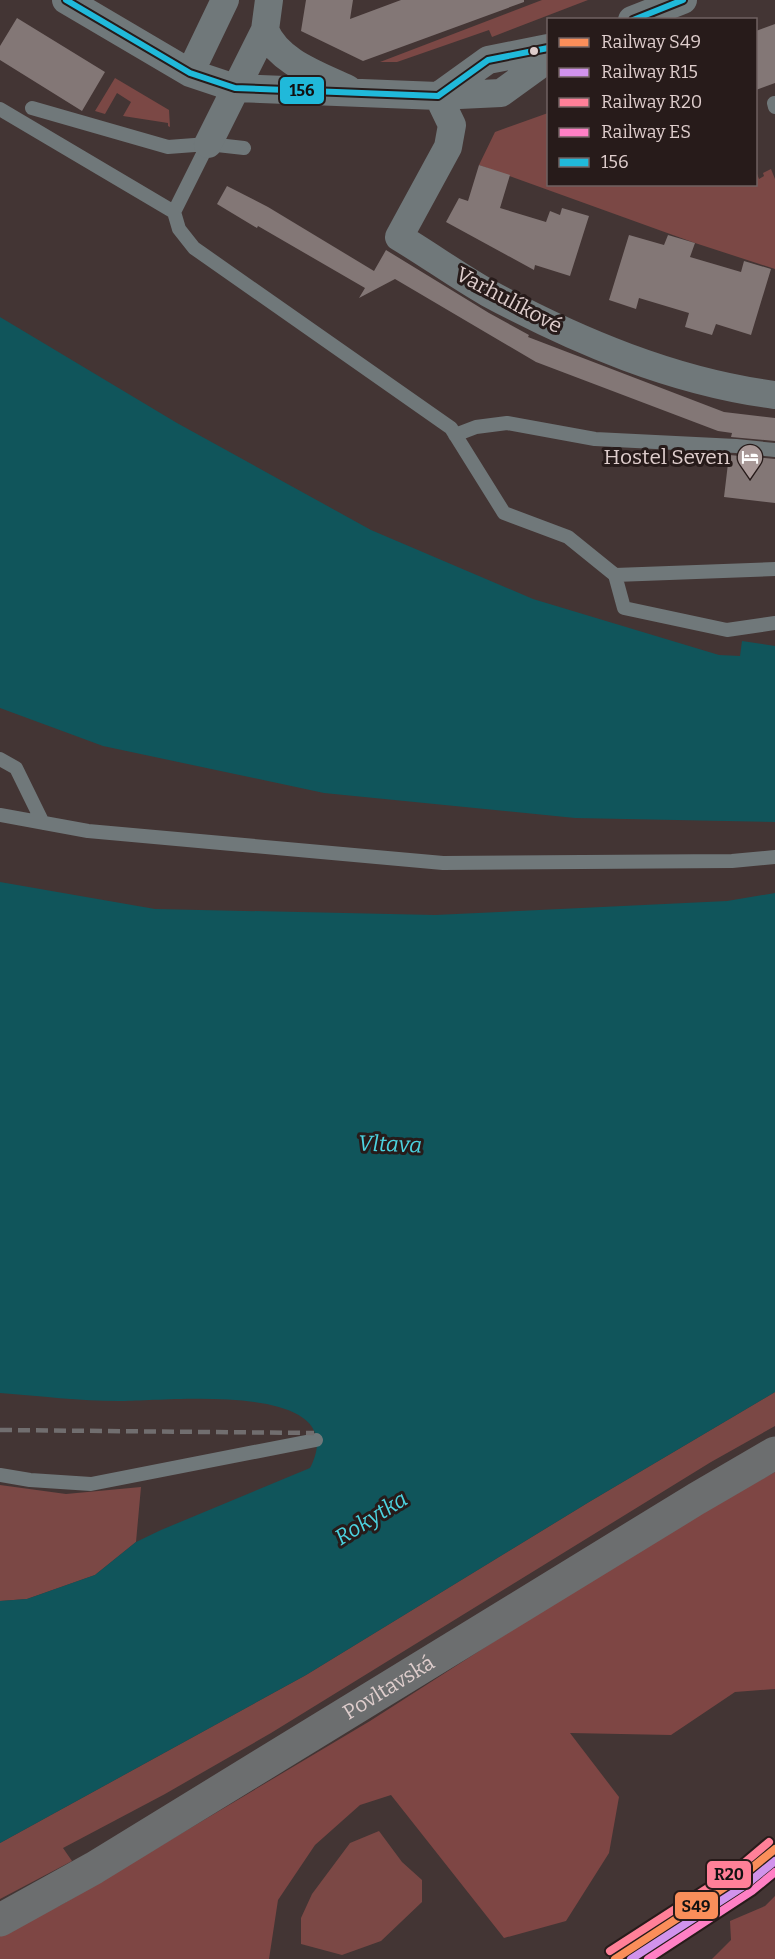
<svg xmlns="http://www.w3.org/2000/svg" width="775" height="1959" font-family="Bitter,serif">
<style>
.green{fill:#7b4845}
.forest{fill:#7e4644}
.water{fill:#10555b}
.building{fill:#837776}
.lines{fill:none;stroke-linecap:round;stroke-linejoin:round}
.lane{stroke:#70787a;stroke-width:14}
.street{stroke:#70787a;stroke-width:28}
.primary{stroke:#6c6e6f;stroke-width:33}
.rail{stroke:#716e6f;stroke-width:4.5;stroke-dasharray:12 6;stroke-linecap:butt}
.bus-1-casing{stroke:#271b1a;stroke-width:10}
.bus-1{stroke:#20b9da;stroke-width:6}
.rail-1-casing{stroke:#271b1a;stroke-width:12}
.rail-2-casing{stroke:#271b1a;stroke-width:12}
.rail-3-casing{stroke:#271b1a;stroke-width:12}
.rail-4-casing{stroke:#271b1a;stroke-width:12}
.rail-1{stroke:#fa8e5a;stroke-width:8}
.rail-2{stroke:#d193ec;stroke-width:8}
.rail-3{stroke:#ff8098;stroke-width:8}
.rail-4{stroke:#ff80c5;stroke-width:8}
.bus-dot{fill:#decdcc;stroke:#271b1a;stroke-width:2}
.labels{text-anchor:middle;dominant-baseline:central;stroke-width:6;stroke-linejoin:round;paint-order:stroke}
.street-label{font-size:21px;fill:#decdcc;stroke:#271b1a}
.poi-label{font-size:21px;fill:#decdcc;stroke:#271b1a;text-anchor:end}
.water-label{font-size:22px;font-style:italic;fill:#4cd3e0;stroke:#271b1a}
.line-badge{stroke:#271b1a;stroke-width:2}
.pale-badge-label{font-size:16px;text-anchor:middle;font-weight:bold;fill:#111}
</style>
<rect width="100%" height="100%" fill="#433534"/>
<path class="green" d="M542 0H588L492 37 489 30 397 62H380Z
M115 78 169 110 170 127 168 126V123L123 116 131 102 117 93 105 114 95 111Z
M548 113V184H756V171L759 179 764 176 763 173 771 169 775 179V269L695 243 479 165 495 132Z
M775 1392V1426L711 1462 271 1733 165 1794 63 1848 72 1861 0 1899V1843L306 1675 589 1502Z
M0 1485 66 1494 141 1487 136 1542 95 1575 27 1599 0 1601Z
M379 1831 402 1862 422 1880V1902L381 1941 342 1955 301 1944V1918L312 1894 350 1843Z"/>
<path class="forest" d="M775 1472V1689L735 1692 671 1735 570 1733 619 1797 609 1853 566 1921 504 1938 391 1795 360 1805 315 1845 278 1900 269 1959H0V1933L61 1905 370 1721 671 1528Z
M775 1896V1959H712L731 1940 730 1921 765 1906Z"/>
<path class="water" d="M0 317 177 423 371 530 533 599 719 655 740 656 742 641 775 646V822L575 818 324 793 103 746 0 708Z
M0 882 155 909 435 915 727 901 775 893V1392L589 1502 306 1675 0 1843V1601L27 1599 95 1575 136 1542 161 1530 310 1468C356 1378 161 1402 119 1401 80 1401 40 1396 0 1393Z"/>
<path class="building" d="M306 0H353L350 19 401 0H524V2L363 61 301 31Z
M17 18 105 72 82 111 0 60V46Z
M775 24V83L756 90V31Z
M479 165 510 175 500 208 546 222 550 211 560 215 562 208 589 216 570 276 535 265 534 270 446 222 459 198 468 201Z
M227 186 268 207 374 271 386 250 489 313 529 335 528 337 724 412 775 418V441L731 437 732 433 718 431 536 362 395 279 359 298 365 288 258 226 257 228 217 204Z
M629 235 664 245 668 235 695 243 690 257 741 272 744 261 771 269 751 335 716 324 712 335 685 327 689 313 639 298 636 309 609 300Z
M729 455 775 459V503L724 497Z"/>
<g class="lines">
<path class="lane" d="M774 103 775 107
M32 108 168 147 208 144 244 148
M0 109 174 212 179 229 194 248 451 428 504 513 568 537 615 575 775 569
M174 212 208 144
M455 435 476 427 507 423 595 439 736 446 775 450
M615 575 624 608 727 630 775 623
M0 759 16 768 43 823
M0 815 88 831 443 863 732 861 775 857
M0 1475 30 1480 91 1484 316 1440"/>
<path class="street" d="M66 0 190 73 235 88 438 96 501 93 548 59
M632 20 683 0
M265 30C278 62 319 75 348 89
M190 73 225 0
M438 96 452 125 448 147 399 237C429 255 458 276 488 293 577 341 674 382 775 395
M438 96 488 60 548 48
M208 144 265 30 269 0"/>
<path class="primary" id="s1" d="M0 1920 94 1868 696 1499 775 1453"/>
<path class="rail" d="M0 1430 314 1433"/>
<g class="bus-1-casing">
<path id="bus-1" d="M66 0 190 73 235 88 438 96 488 60 548 48
M633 20 683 0"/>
</g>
<use href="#bus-1" class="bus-1"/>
<g class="rail-1-casing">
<path id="rail-1" d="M615 1959 742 1876 775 1849"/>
</g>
<g class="rail-2-casing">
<path id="rail-2" d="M631 1959 747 1884 775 1861"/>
</g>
<g class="rail-3-casing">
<path id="rail-3" d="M610 1951 737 1869 769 1842"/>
</g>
<g class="rail-4-casing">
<path id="rail-4" d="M648 1959 752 1891 775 1872"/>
</g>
<use href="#rail-1" class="rail-1"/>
<use href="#rail-2" class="rail-2"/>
<use href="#rail-3" class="rail-3"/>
<use href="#rail-4" class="rail-4"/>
</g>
<defs>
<g id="hotel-pin" transform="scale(1.35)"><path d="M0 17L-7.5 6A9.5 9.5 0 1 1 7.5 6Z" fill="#a89897" stroke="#271b1a"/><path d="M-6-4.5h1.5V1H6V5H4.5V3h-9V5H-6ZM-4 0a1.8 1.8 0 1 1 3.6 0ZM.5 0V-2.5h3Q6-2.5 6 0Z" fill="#fff"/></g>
</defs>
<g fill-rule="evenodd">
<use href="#hotel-pin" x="750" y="457"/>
</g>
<circle class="bus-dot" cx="534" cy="51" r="5"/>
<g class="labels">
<g class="street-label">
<text transform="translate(509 300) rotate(28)">Varhulíkové</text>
<text stroke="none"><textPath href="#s1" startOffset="453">Povltavská</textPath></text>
</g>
<g class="poi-label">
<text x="730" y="457">Hostel Seven</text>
</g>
<g class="water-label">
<text transform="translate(390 1144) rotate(2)">Vltava</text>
<text transform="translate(371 1518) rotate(-32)">Rokytka</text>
</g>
</g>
<g class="line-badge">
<rect x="279" y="76" width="46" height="29" rx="6" fill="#20b9da"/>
<rect x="706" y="1860" width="46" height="29" rx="6" fill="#ff8098"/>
<rect x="674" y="1891" width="45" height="29" rx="6" fill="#fa8e5a"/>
</g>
<g class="pale-badge-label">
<text x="302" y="96">156</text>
<text x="729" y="1880">R20</text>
<text x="696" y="1912">S49</text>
</g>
<rect x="547" y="18" width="210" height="168" fill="#271b1a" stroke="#706261" stroke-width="1.5"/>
<rect x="559" y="38" width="30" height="9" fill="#fa8e5a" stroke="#706261" stroke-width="1.5"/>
<text x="601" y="48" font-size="18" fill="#decdcc">Railway S49</text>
<rect x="559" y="68" width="30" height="9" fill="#d193ec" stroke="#706261" stroke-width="1.5"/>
<text x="601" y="78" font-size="18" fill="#decdcc">Railway R15</text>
<rect x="559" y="98" width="30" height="9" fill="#ff8098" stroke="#706261" stroke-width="1.5"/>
<text x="601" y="108" font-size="18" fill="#decdcc">Railway R20</text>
<rect x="559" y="128" width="30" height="9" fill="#ff80c5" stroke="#706261" stroke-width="1.5"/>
<text x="601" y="138" font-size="18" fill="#decdcc">Railway ES</text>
<rect x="559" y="158" width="30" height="9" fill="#20b9da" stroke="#706261" stroke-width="1.5"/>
<text x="601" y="168" font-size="18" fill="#decdcc">156</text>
</svg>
